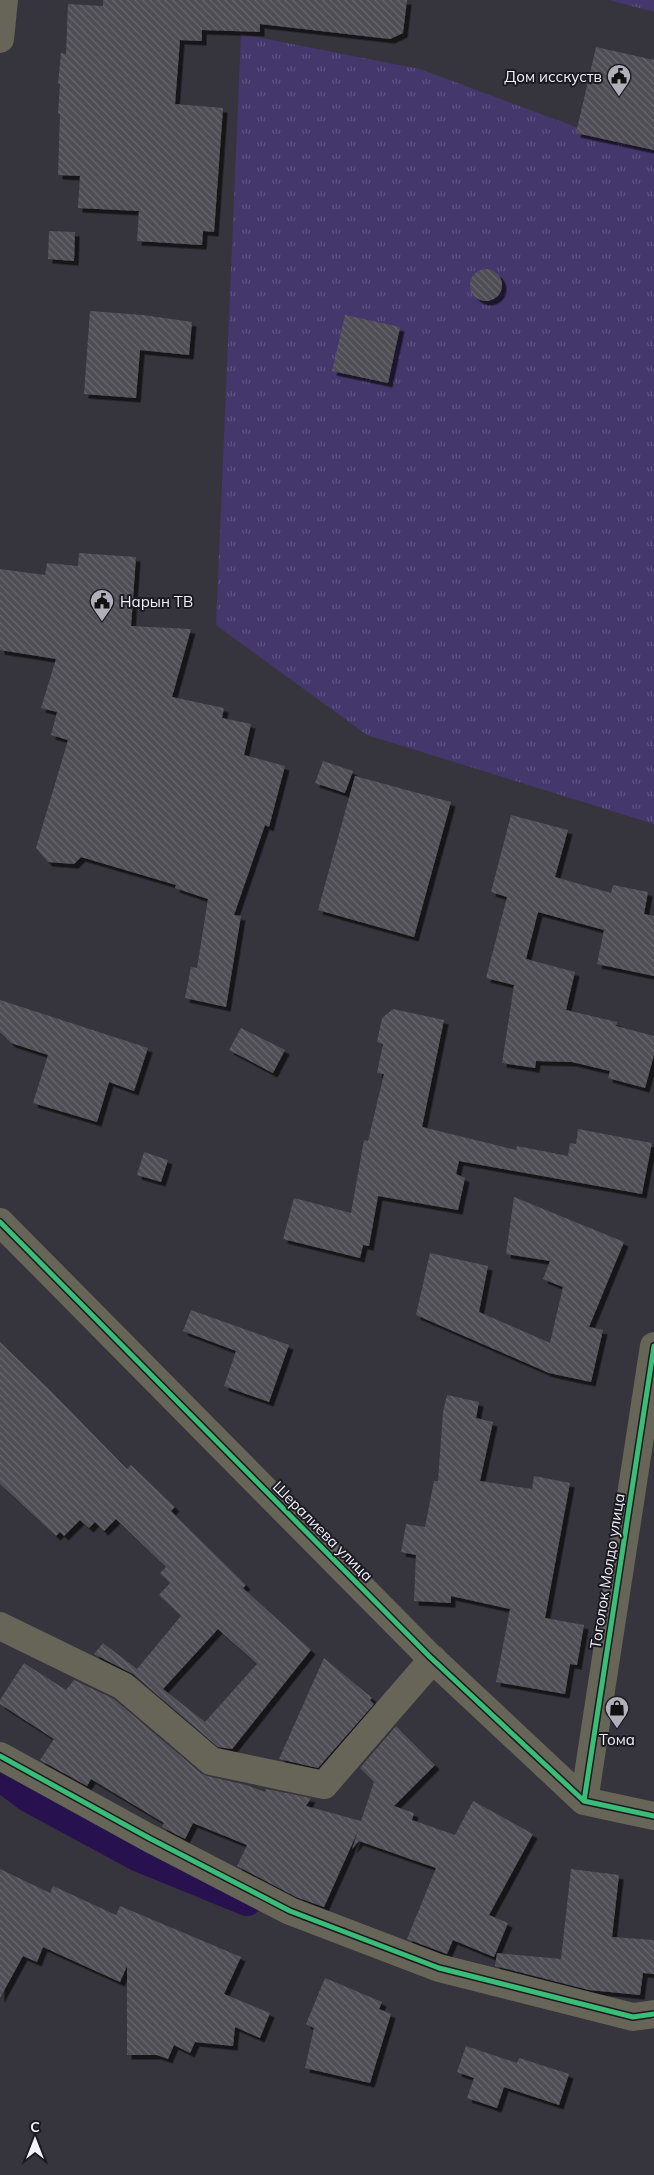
<svg xmlns="http://www.w3.org/2000/svg" width="654" height="2175" font-family="Mulish,sans-serif">
<style>
.park{fill:url(#park-tufts)}
.lines{fill:none;stroke-linecap:round;stroke-linejoin:round}
.canal{stroke:#27114f;stroke-width:32}
.building{fill:url(#building-back-hatch);fill-rule:evenodd;filter:url(#shadow)}
.minor{stroke:#666558;stroke-width:28}
.cycleway-casing{stroke:#1b1a21;stroke-width:8}
.cycleway{stroke:#3abd76;stroke-width:5}
.labels{text-anchor:middle;dominant-baseline:central;stroke-width:4;stroke-linejoin:round;paint-order:stroke}
.poi-label{font-size:15px;fill:#f3f1fc;stroke:#1b1a21;text-anchor:end}
.street-label{font-size:15px;fill:#f3f1fc;stroke:#1b1a21}
</style>
<defs>
<pattern id="park-tufts" width="24" height="20" patternUnits="userSpaceOnUse" patternTransform="scale(1.25)"><rect width="24" height="20" fill="#44376c"/><path d="M3 7l-1-3M5 7V3M7 7l1-3M15 17l-1-3M17 17v-4M19 17l1-3" fill="none" stroke="#5f5482"/></pattern>
<pattern id="building-back-hatch" width="6" height="6" patternUnits="userSpaceOnUse" patternTransform="scale(1.25)"><rect width="6" height="6" fill="#4f4e54"/><path d="M-1 5l2 2M0 0l6 6M5-1l2 2" fill="none" stroke="#69686e"/></pattern>
<filter id="shadow"><feDropShadow dx="4.5" dy="4.5" stdDeviation="0" flood-color="#0009"/></filter>
</defs>
<rect width="100%" height="100%" fill="#36343c"/>
<path class="park" d="M609 0H654V12Z
M241 34 420 69 592 133 654 148V824L367 735 216 625Z"/>
<g class="lines">
<path class="canal" d="M0 1775 30 1797 139 1856 247 1900"/>
</g>
<path class="building" d="M103 0H407L403 33 390 39 260 24V32L202 30V41L180 40 175 104 223 108 214 232 203 231 202 245 137 241 139 211 78 208 80 176 58 175 60 114H58L60 84H58L61 53 66 54 68 4 103 6Z
M596 47 654 60V150L576 133Z
M49 231 75 232 74 261 48 259Z
M470 285a16 16 0 1 1 32 0a16 16 0 1 1-32 0Z
M90 311 143 315 192 322 189 355 140 350 136 398 84 394Z
M345 315 400 327 388 383 332 371Z
M79 553 136 557 131 626 191 629 172 697 224 708 222 718 251 724 244 755 285 766 269 827 265 825 234 915 241 916 226 1007 185 998 191 967 197 968 208 899 175 888 176 885 81 857 74 864 48 862 36 848 68 740 51 735 57 712 41 708 56 659 0 650V569L45 575 47 563 78 566Z
M323 761 353 771 345 793 315 783Z
M355 776 451 802 414 937 318 910Z
M511 815 568 830 555 877 611 893 613 885 648 892 644 914 654 916V976L597 964 604 930 538 912 526 959 575 972 566 1010 617 1022 616 1026 654 1036V1055L645 1088 608 1078 610 1071 572 1062 536 1061 535 1068 502 1063 514 985 486 978 507 897 491 892Z
M0 1000 148 1048 134 1091 109 1082 97 1122 33 1103 48 1055 11 1043 0 1032Z
M393 1009 444 1020 422 1127 516 1150 517 1146 568 1156 570 1143 576 1144 578 1129 652 1143 642 1194 459 1161 456 1174 465 1178 458 1210 378 1196 369 1246 363 1245 360 1258 283 1239 294 1198 351 1213 364 1140 368 1141 384 1074 377 1073 383 1044 377 1042 382 1018Z
M241 1028 285 1050 273 1073 229 1050Z
M144 1152 168 1160 161 1182 137 1175Z
M514 1197 624 1242 589 1327 603 1330 591 1382 549 1373 416 1315 430 1253 488 1266 479 1312 550 1343 563 1287 543 1279 550 1261 506 1254Z
M191 1310 289 1345 269 1402 224 1386 236 1351 183 1331Z
M0 1342 52 1392 127 1469 131 1465 175 1507 171 1511 246 1585 243 1588 311 1650 232 1749 218 1747 133 1674 94 1654 103 1643 137 1669 181 1616 159 1595 170 1583 160 1573 166 1567 116 1519 104 1531 95 1522 89 1528 80 1520 64 1536 60 1532 56 1536 0 1484ZM218 1629 257 1664 205 1722 163 1689Z
M447 1395 479 1402 476 1418 493 1422 480 1481 532 1489 534 1476 570 1483 545 1618 584 1625 577 1665 570 1664 565 1694 496 1682 510 1609 451 1596V1603L414 1601 416 1555 401 1552 406 1524 425 1527 434 1481H438L443 1412Z
M324 1658 372 1698 370 1700 374 1704 318 1768 279 1759Z
M24 1663 66 1690 74 1680 114 1699 201 1773 207 1776 246 1785 265 1792 266 1789 311 1798 306 1806 361 1821 374 1782 360 1768 396 1726 435 1765 394 1806 414 1813 412 1820 455 1835 473 1801 533 1834 489 1915 508 1923 494 1957 453 1940 447 1954 407 1939 436 1868 359 1841 352 1849 358 1831 324 1907 296 1897 237 1866 247 1845 193 1823 185 1839 162 1827 164 1823 91 1779 87 1786 40 1760 54 1739 0 1704V1700Z
M0 1869 50 1893 53 1886 116 1915 120 1906 241 1957 224 1994 270 2013 260 2038 235 2027 233 2046 195 2042 190 2053 174 2045 168 2059 157 2055H127V1966L120 1982 43 1947 37 1962 23 1956 0 1998Z
M571 1869 619 1875 612 1937 654 1940V1974L643 1973 640 1995 589 1990 495 1966 497 1953 561 1959Z
M325 1978 382 2002 379 2009 391 2014 370 2083 305 2068 314 2028 306 2024Z
M466 2046 517 2063 519 2058 569 2074 559 2105 504 2087 497 2108 467 2098 474 2078 457 2072Z"/>
<g class="lines">
<path class="minor" d="M0 39 4 0
M0 1222 429 1656 584 1801 654 1816
M0 1626 123 1686 211 1761 324 1785 433 1659
M0 1756 149 1838 290 1911 439 1968 633 2017 654 2014
M584 1801 654 1346"/>
<g class="cycleway-casing">
<path id="cycleway" d="M0 1222 429 1656 584 1801 654 1816
M0 1756 149 1838 290 1911 439 1968 633 2017 654 2014
M584 1801 654 1346"/>
</g>
<use href="#cycleway" class="cycleway"/>
</g>
<defs>
<g id="civic-pin" transform="scale(1.25)"><path d="M0 17L-7.5 6A9.5 9.5 0 1 1 7.5 6Z" fill="#b1afb9" stroke="#1b1a21"/><path d="M-.6-6.5H3V-4.5H.6V-3L4-1V1h2V6H-6V1h2V-1L-.6-3ZM-1.2 2.5V6h2.4V2.5Z" fill="#111"/></g>
<g id="shop-pin" transform="scale(1.25)"><path d="M0 17L-7.5 6A9.5 9.5 0 1 1 7.5 6Z" fill="#b1afb9" stroke="#1b1a21"/><path d="M-5-2.5h2.3a2.7 3.5 0 0 1 5.4 0H5L5.5 6h-11ZM-1.5-2.5h3a1.5 2.3 0 0 0-3 0Z" fill="#111"/></g>
</defs>
<g fill-rule="evenodd">
<use href="#civic-pin" x="619" y="76"/>
<use href="#civic-pin" x="102" y="601"/>
<use href="#shop-pin" x="617" y="1708"/>
</g>
<g class="labels">
<g class="poi-label">
<text x="602" y="76">Дом исскуств</text>
<text x="120" y="601" text-anchor="start">Нарын ТВ</text>
<text x="617" y="1739" text-anchor="middle">Тома</text>
</g>
<g class="street-label">
<text transform="translate(323 1531) rotate(45)">Шералиева улица</text>
<text transform="translate(607 1571) rotate(-81)">Тоголок Молдо улица</text>
</g>
</g>
<g transform="translate(35 2140)" stroke="#1b1a21" stroke-width="4" paint-order="stroke">
<path d="M0-4L9 19L0 12L-9 19Z" fill="#f3f1fc"/>
<text y="-8" font-size="14" font-weight="bold" text-anchor="middle" fill="#f3f1fc">С</text>
</g>
</svg>
